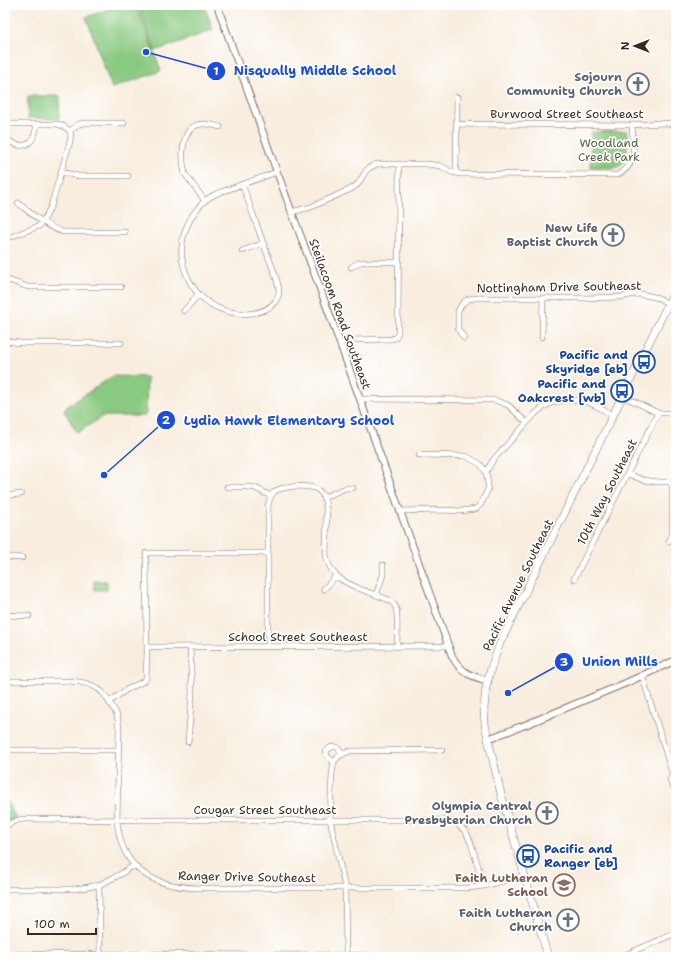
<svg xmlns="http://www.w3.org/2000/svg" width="681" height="962" font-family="'Shantell Sans',sans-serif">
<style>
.green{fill:#8ac981;stroke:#627a50}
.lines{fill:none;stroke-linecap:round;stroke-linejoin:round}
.minor-casing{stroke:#7d6e61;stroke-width:6}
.tertiary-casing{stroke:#7d6e61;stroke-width:8}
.secondary-casing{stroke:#7d6e61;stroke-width:8}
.minor{stroke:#fff;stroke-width:5}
.tertiary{stroke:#fff;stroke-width:6}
.secondary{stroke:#fff;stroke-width:7}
.labels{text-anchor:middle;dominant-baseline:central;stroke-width:3.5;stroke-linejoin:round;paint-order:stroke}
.worship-label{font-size:12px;font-weight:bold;fill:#5b616d;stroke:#fff;text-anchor:end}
.street-label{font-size:12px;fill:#3b2a1e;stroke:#fff}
.park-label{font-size:12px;fill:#576241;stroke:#fff}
.transit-label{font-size:12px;font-weight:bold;fill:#164399;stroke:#fff;text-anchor:end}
.education-label{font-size:12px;font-weight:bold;fill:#785e54;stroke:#fff;text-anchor:end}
.leader{fill:none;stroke:#1d4ed8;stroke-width:1.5}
.callout-dot{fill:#1d4ed8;stroke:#fff;stroke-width:1.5}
.mark-label{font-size:12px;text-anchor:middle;font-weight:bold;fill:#fff}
.callout-label{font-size:13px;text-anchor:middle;font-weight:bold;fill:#1d4ed8;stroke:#fff;stroke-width:3.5;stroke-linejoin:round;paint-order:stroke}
</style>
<rect width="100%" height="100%" fill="#fff"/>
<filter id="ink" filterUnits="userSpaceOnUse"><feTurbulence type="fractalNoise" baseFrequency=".025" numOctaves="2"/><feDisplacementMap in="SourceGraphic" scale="8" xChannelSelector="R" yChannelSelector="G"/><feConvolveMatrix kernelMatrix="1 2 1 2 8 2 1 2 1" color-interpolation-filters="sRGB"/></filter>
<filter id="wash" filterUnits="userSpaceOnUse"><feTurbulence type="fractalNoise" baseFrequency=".012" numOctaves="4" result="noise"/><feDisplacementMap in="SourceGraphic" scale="16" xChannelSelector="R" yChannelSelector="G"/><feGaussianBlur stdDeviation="0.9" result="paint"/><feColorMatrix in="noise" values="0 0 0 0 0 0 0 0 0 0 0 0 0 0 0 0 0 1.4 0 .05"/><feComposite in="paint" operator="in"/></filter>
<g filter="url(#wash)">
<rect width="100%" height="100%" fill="#f8edde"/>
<path class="green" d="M121 5H137L161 71 112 88 86 17Z
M139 5H204L213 30 155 51Z
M28 96H60L59 119 28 118Z
M627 131C627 142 630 162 617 167 610 169 599 167 591 167V132Z
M113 376 145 377 147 378 146 414 144 416H103L79 432H77L64 411 65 408Z
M94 581H107V590H94Z
M5 798 16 818 5 823Z"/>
</g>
<g filter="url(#ink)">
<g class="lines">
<g class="minor-casing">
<path id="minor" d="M5 124H57C62 125 66 127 70 131
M457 124 632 125 662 123 676 124
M70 131 79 124 84 123H124
M5 134C9 145 24 150 32 140 35 135 36 130 37 124
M61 172 78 176H128
M456 173 457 97
M242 184C251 208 259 232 268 256 272 266 278 280 279 291 279 295 277 299 275 302 262 318 234 315 218 308 189 295 175 260 185 231 191 215 201 200 218 193L277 172
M205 201 185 174C181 157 180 123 205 124 210 124 216 126 220 127
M18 203C32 214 45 226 63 232H125
M291 212 311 207 351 189 358 184 366 171 369 168 377 164H427L441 166 451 172 461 174 617 175C639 165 633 145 632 125
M5 239 39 226 42 222 46 216 51 206 69 145 71 136 70 131
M242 251 263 243
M351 267 360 262H398
M5 279 28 287H121
M184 311 199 294
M542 337 543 298
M464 338 458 329V311L462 304 468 299 476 298H586L621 297 630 295 640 294 659 298 668 304
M5 341 21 343H121
M340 345 350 340 392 339 396 337 398 333 399 164
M623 396 658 413H676
M360 399 494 400 508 405 527 423
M419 455 466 456 480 464 486 472
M628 474 643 480 659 482H671L676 479
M227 487H247L255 488 271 496
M5 496 21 494
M324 497 346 488H353
M400 511 444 510 461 511 476 509 481 504 488 489V484L486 472 493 460 535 414C546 404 555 400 569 400 575 400 582 400 588 402 597 406 605 411 613 415
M669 541 672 536V487L671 482
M5 557 22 558
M574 579C602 523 630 468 658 413
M324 589 336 576
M376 595 383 575V565
M5 615 29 616
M147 647 449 646
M268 647V506C269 500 270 496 274 492 281 486 305 485 314 488 317 489 321 492 323 496 329 505 326 541 326 555 330 576 342 581 360 589 369 592 378 596 387 599 391 601 394 603 396 608 398 616 397 637 397 647
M642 675 673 776
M5 681C19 681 34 681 48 681 66 681 88 679 102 692 105 695 107 698 109 702 117 713 118 716 119 730L117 820C121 870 152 886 198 888H468L484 886 525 875
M109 702 126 690 144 681 146 679 147 653 146 553H268
M188 742 192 693 190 647
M5 750H118
M334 762C333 761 329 759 328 757 323 751 330 746 337 747L343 754
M673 776 670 779V781L672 785H676
M5 827C12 821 18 819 27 819L136 820H445L456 823 466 832 471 843 484 886
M99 885 100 956
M5 889H75L88 887 99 885 121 874 134 865
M5 954 346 955 371 956 375 957
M346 955 345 888 330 819 331 794 332 774 334 762 339 756 350 751 442 750
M620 957 676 933"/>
</g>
<g class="tertiary-casing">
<path id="tertiary" d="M217 5 277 172 332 321 452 656C461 673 471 676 488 681
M488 739 525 725 626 683 676 660"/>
</g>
<g class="secondary-casing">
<path id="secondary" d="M548 957 501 794 488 739 485 724 484 708 486 688 491 668 500 643 676 288"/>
</g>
<use href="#minor" class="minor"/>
<use href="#tertiary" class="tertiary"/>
<use href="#secondary" class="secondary"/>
</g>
</g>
<defs>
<g id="church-ring" transform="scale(1.15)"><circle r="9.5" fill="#fff" stroke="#6b7280" stroke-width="1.5"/><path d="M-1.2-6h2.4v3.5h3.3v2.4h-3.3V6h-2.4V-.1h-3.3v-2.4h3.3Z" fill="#6b7280"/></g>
<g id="bus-ring" transform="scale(1.15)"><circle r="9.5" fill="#fff" stroke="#1a4fb4" stroke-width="1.5"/><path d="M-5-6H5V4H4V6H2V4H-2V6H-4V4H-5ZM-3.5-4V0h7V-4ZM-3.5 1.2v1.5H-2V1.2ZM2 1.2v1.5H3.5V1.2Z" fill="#1a4fb4"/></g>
<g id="school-ring" transform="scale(1.15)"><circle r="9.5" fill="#fff" stroke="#8d6e63" stroke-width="1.5"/><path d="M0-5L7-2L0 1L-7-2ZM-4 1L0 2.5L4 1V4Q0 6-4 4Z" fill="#8d6e63"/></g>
</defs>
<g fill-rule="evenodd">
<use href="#church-ring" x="638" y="84"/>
<use href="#church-ring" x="613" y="235"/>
<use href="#bus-ring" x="644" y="362"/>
<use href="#bus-ring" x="622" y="391"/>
<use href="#church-ring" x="547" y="813"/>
<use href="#bus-ring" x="528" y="856"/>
<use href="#school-ring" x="564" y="885"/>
<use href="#church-ring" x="568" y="920"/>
</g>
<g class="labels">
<g class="worship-label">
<text x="622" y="77">Sojourn<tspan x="622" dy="14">Community Church</tspan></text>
<text x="598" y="228">New Life<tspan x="598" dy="14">Baptist Church</tspan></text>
<text x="532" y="806">Olympia Central<tspan x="532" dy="14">Presbyterian Church</tspan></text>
<text x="552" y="913">Faith Lutheran<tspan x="552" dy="14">Church</tspan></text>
</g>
<g class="street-label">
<text x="567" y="114">Burwood Street Southeast</text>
<text transform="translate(559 287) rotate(-1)">Nottingham Drive Southeast</text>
<text transform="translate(340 314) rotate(70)">Steilacoom Road Southeast</text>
<text transform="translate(607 492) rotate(-63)">10th Way Southeast</text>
<text transform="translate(518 585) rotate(-64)">Pacific Avenue Southeast</text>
<text x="298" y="637">School Street Southeast</text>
<text x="265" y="810">Cougar Street Southeast</text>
<text transform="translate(247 877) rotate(1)">Ranger Drive Southeast</text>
</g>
<g class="park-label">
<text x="609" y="143">Woodland<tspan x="609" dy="14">Creek Park</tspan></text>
</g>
<g class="transit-label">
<text x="628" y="355">Pacific and<tspan x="628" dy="14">Skyridge [eb]</tspan></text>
<text x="606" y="384">Pacific and<tspan x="606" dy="14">Oakcrest [wb]</tspan></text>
<text x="544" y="849" text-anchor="start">Pacific and<tspan x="544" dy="14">Ranger [eb]</tspan></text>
</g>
<g class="education-label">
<text x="548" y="878">Faith Lutheran<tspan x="548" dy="14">School</tspan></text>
</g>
</g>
<path class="leader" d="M146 52L216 71M104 475L166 420M508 693L564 662"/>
<g class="callout-dot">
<circle cx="146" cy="52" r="4"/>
<circle cx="104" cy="475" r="4"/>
<circle cx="508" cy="693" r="4"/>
<circle cx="216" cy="71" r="10"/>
<circle cx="166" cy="420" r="10"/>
<circle cx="564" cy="662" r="10"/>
</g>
<g class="mark-label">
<text x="216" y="75">1</text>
<text x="166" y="424">2</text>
<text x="564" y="666">3</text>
</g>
<g class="callout-label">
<text x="315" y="75">Nisqually Middle School</text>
<text x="289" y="425">Lydia Hawk Elementary School</text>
<text x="620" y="666">Union Mills</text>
</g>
<rect width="681" height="962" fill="none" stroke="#fff" stroke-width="20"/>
<g transform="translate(635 46) rotate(270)" stroke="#ffffff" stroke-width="3" paint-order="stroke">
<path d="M0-3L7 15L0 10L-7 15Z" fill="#3b2a1e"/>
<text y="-6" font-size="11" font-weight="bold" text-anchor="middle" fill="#3b2a1e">N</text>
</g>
<path d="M28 928v6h68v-6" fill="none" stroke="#3b2a1e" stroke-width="2"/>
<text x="34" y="928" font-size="12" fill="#3b2a1e" stroke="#ffffff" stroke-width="3" paint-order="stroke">100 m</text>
</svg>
